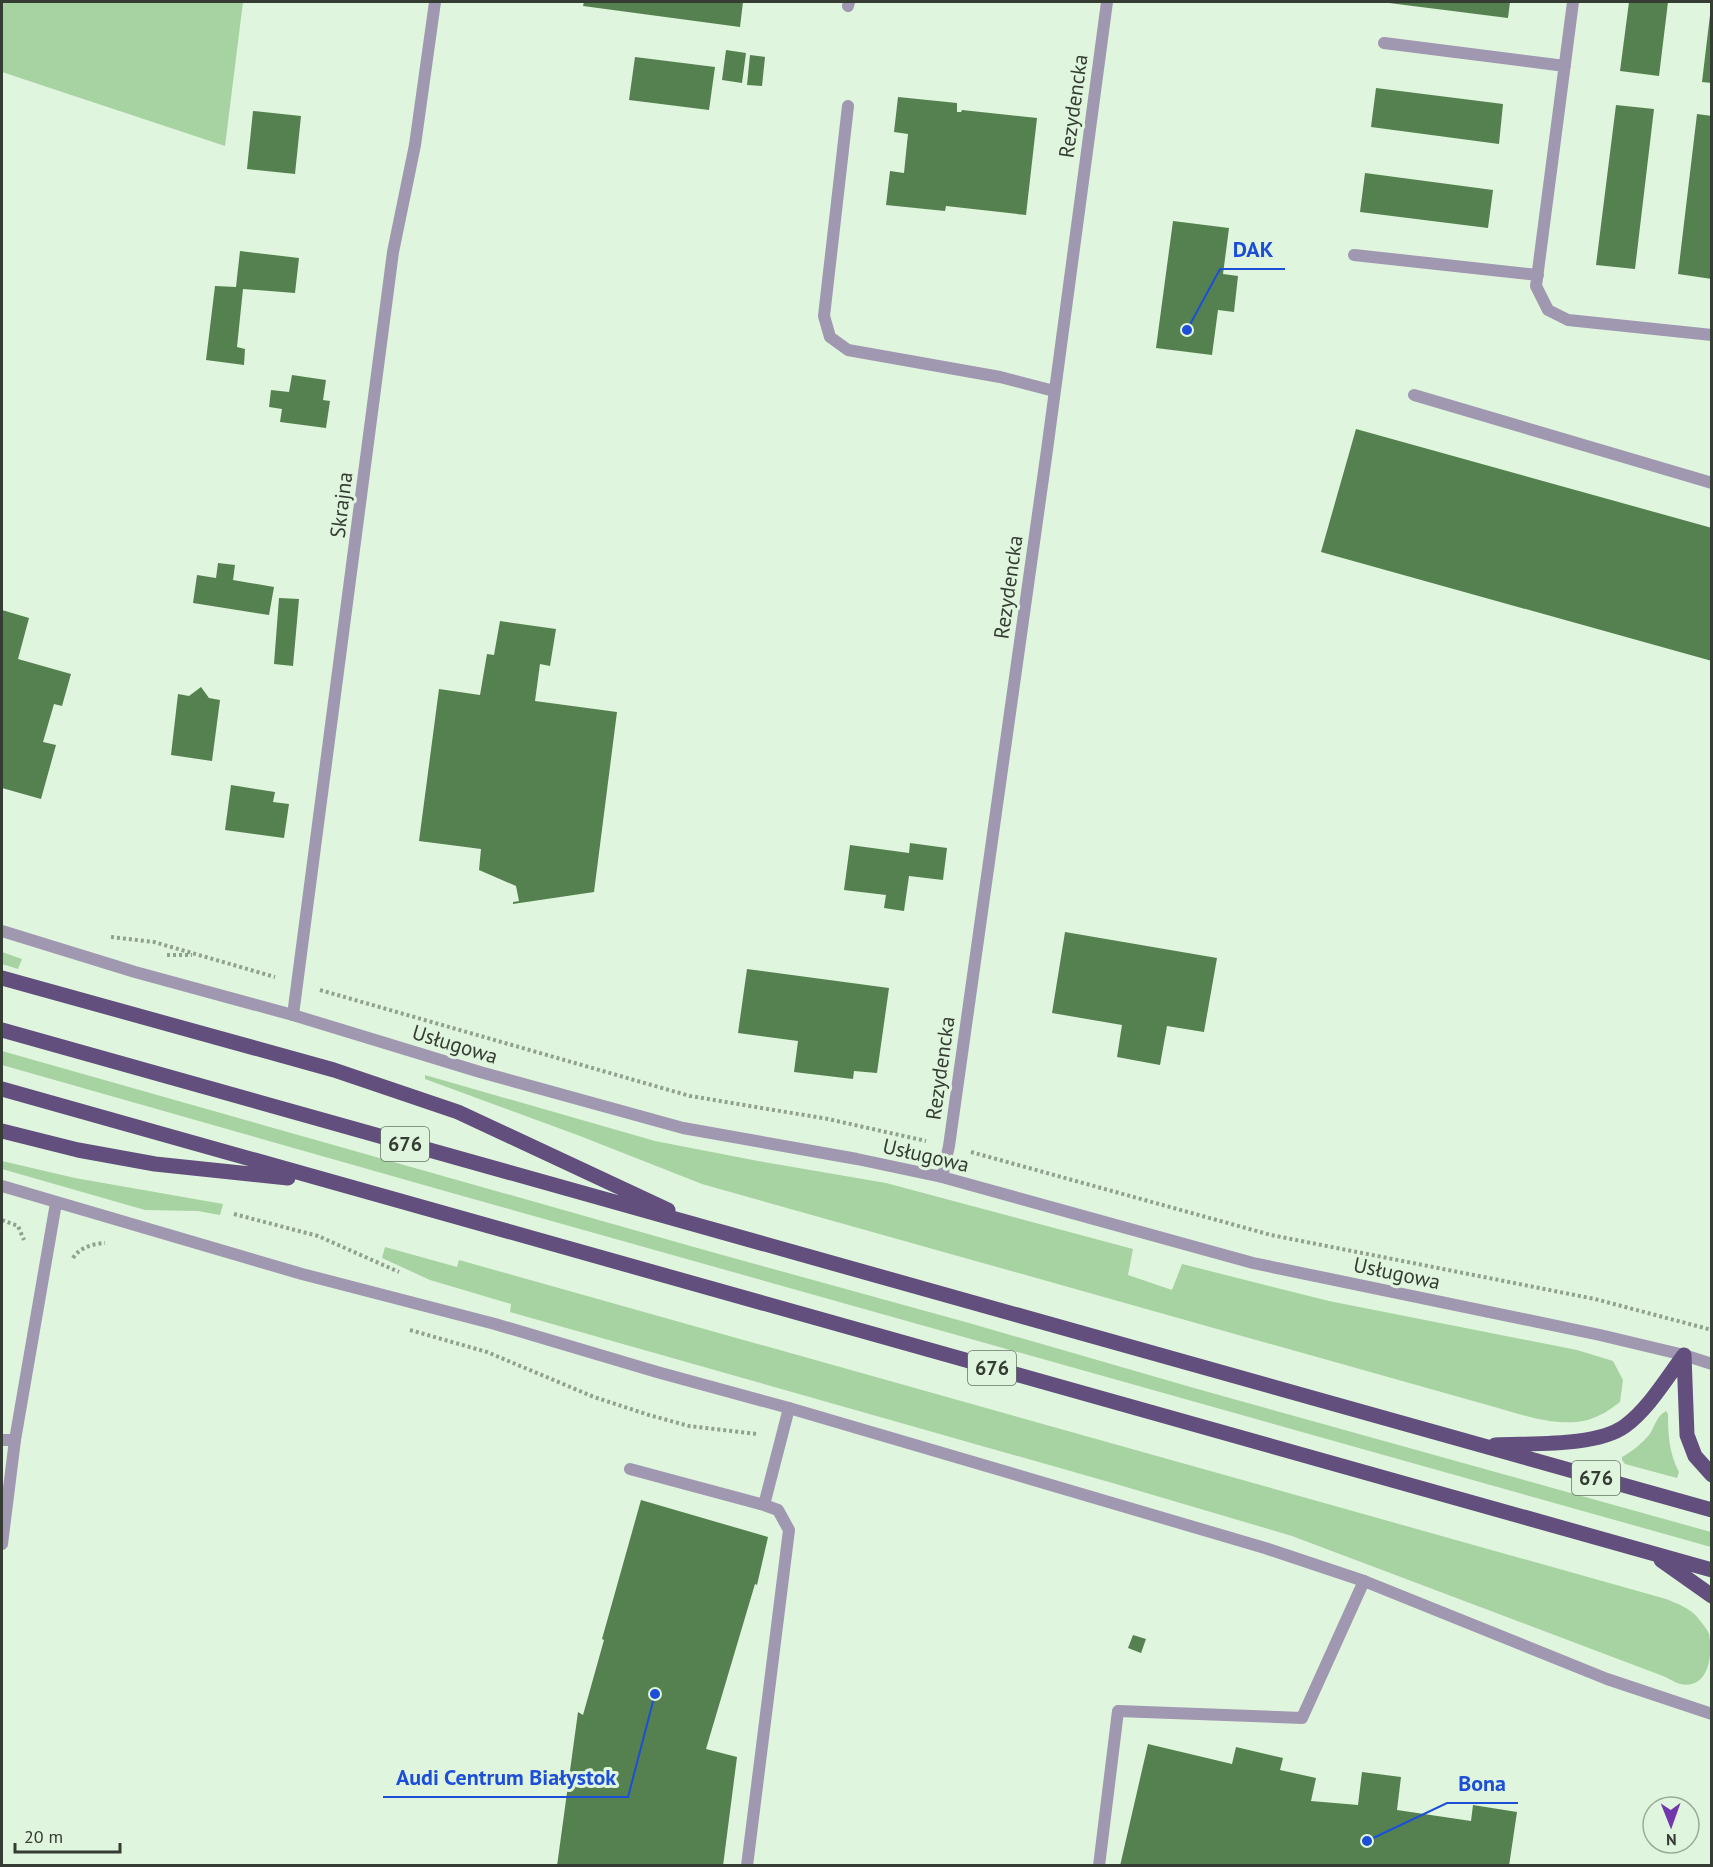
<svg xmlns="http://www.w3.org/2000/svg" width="1713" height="1867" font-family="'PT Sans',sans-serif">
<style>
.green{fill:#a6d3a1}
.building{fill:#558150}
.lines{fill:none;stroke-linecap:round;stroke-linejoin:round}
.path{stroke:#91a18f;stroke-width:4;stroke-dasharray:3 3;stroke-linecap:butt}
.service{stroke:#a097b1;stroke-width:12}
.minor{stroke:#a097b1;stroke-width:12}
.tertiary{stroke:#a097b1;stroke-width:12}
.primary{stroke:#624f7d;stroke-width:15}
.labels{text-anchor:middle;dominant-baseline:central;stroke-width:6;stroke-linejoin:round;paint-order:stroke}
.shield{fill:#e0f5dd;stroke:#687466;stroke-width:1.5}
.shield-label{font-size:20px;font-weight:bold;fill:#343c33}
.street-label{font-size:21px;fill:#343c33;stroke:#e0f5dd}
.leader{fill:none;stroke:#1d4ed8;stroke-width:2}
.callout-dot{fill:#1d4ed8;stroke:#e0f5dd;stroke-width:2}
.callout-label{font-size:22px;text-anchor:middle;font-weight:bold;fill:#1d4ed8;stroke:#e0f5dd;stroke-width:6;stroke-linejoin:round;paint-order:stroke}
</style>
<rect width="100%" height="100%" fill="#e0f5dd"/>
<path class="green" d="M2 2H243L225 146 2 72Z
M2 952 22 959 18 969 2 964Z
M2 1051 708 1251 969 1323 1194 1388 1711 1532V1547L459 1195 2 1065Z
M425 1075 655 1141 758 1161 886 1183 1133 1249 1128 1275 1172 1290 1182 1264 1329 1301 1577 1350 1613 1361 1623 1380 1620 1402C1613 1407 1607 1412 1600 1415 1570 1431 1529 1417 1498 1408L702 1184 580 1136 425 1079Z
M2 1161 75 1178 223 1204 220 1215 198 1211 145 1210 2 1169Z
M385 1247 457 1267 459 1260 1666 1599C1678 1604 1690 1608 1698 1618 1702 1623 1707 1629 1709 1634 1713 1655 1709 1690 1680 1684 1674 1682 1668 1678 1663 1676L1292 1536 1116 1484 510 1312 511 1304 430 1280 382 1258Z
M1666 1411 1668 1414C1668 1435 1669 1453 1679 1472L1677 1478 1625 1464 1622 1460V1457C1633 1451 1641 1444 1649 1435 1655 1427 1656 1416 1666 1411Z"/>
<path class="building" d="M584 2H743L740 27 583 6Z
M1389 2H1510L1508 18 1389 3Z
M1629 2H1668L1659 76 1620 71Z
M1710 15H1712V83L1702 82Z
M726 50 746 53 742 83 722 80Z
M750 55 765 57 762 86 747 85Z
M635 57 715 67 709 110 629 100Z
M1376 88 1503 104 1499 144 1371 127Z
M898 97 957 103V112H961L962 110 1037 118 1026 215 946 206 945 211 886 205 890 171 904 173 906 153 908 134 894 132Z
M1616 105 1654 109 1635 269 1596 265Z
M253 111 301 116 295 174 247 169Z
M1697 114 1712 116V279L1678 274Z
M1365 173 1493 190 1488 228 1360 212Z
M1173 221 1229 228 1223 274 1238 276 1234 312 1218 310 1212 355 1156 348Z
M240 251 299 258 295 293 243 289 237 347 245 349 244 365 206 360 215 286 236 287Z
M292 375 326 380 323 400 330 401 326 428 280 422 282 409 269 407 271 390 289 392Z
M1356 429 1712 528V661L1321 552Z
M218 563 235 565 233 580 274 587 269 615 193 603 197 575 216 578Z
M279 598 299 599 293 666 274 664Z
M2 610 29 618 18 659 71 674 62 706 54 704 43 742 56 745 41 799 2 788Z
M500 621 556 629 550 666 540 664 535 701 617 712 594 892 513 904V902L519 901 516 886 479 870 481 849 419 841 439 689 480 695 487 654 494 655Z
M201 687 209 698 220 700 212 761 171 755 178 694 189 696Z
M231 785 275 792 273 802 289 804 284 838 225 830Z
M910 843 947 848 943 880 909 876 904 911 884 908 886 895 844 890 850 845 909 853Z
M1065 932 1217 958 1204 1032 1167 1026 1160 1065 1117 1057 1122 1025 1052 1013Z
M747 969 889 988 877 1073 854 1071 853 1079 794 1072 798 1041 738 1033Z
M641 1500 768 1537 757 1585 755 1584 706 1749 737 1757 723 1866H557L578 1712 583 1715 604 1640 602 1639Z
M1133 1635 1146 1639 1141 1653 1128 1648Z
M1148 1744 1232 1764 1236 1747 1283 1758 1280 1770 1316 1778 1311 1801 1358 1805 1362 1772 1401 1777 1397 1810 1471 1821 1473 1805 1517 1812 1509 1866H1120Z"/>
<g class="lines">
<path class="path" d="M111 937 154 942 275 977
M167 955H192
M320 990 690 1096 828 1119 926 1141
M971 1152 1271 1235 1595 1299 1712 1330
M234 1214 318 1236 399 1272
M2 1220 18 1226 24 1240
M73 1258C80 1247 93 1244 105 1243
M410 1330 487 1352 594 1397 649 1415 689 1426 757 1434"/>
<path class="service" d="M1573 2 1536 286 1548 310 1568 320 1712 335
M848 6 849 2
M1384 43 1565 66
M848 106 824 316 830 337 848 350 1000 377 1054 391
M1354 255 1538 275
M1414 395 1712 483
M2 1440H15
M630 1469 764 1505
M747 1866 789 1530 778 1510 764 1505 789 1408
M1099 1866 1118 1711 1302 1718 1364 1581"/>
<path class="minor" d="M293 1015 393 252 415 145 435 2
M942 1177 949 1146 1047 450 1107 2
M2 1186 302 1274 495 1324 657 1372 789 1408 1265 1548 1364 1581 1607 1679 1712 1714
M2 1544 15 1440 56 1203"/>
<path class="tertiary" d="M2 931 135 972 293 1015 480 1072 683 1128 857 1159 942 1177 1253 1263 1600 1335 1684 1355 1712 1364"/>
<path class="primary" d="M2 978 334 1070 458 1112 668 1210
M2 1030 1712 1510
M2 1089 1712 1570
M2 1131 78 1150 155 1164 288 1178
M1684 1355 1687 1435 1695 1456 1712 1475
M1495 1445C1531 1443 1596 1447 1625 1426 1649 1408 1666 1379 1684 1355
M1661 1560 1712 1596"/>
</g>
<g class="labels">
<g class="shield">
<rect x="381" y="1127" width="48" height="34" rx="4.5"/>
<rect x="968" y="1351" width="48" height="34" rx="4.5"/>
<rect x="1572" y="1461" width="48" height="34" rx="4.5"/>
</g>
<g class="shield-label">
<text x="405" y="1144">676</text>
<text x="992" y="1368">676</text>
<text x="1596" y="1478">676</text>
</g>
<g class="street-label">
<text transform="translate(1073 106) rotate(-82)">Rezydencka</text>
<text transform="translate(341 505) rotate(-83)">Skrajna</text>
<text transform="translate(1008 587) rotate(-82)">Rezydencka</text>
<text transform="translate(455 1044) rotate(17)">Usługowa</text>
<text transform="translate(940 1068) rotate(-82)">Rezydencka</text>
<text transform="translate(926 1155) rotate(13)">Usługowa</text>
<text transform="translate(1397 1273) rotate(12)">Usługowa</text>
</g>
</g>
<path class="leader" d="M1187 330L1220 269H1285M655 1694L628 1797H383M1367 1841L1447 1803H1518"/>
<g class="callout-dot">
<circle cx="1187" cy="330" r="6"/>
<circle cx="655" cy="1694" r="6"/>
<circle cx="1367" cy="1841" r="6"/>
</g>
<g class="callout-label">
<text x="1253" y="257">DAK</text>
<text x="506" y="1785">Audi Centrum Białystok</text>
<text x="1482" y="1791">Bona</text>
</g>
<rect width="1713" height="1867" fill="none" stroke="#343c33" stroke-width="6"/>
<g transform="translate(1671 1825) rotate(179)"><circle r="28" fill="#e0f5dd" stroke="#9bab99" stroke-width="1.5"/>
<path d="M0-4.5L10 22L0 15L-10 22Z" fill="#7138ae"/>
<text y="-9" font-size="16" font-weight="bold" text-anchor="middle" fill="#343c33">N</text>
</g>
<path d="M15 1843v9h105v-9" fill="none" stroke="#343c33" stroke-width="3"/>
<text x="24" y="1843" font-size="18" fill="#343c33" stroke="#e0f5dd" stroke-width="4.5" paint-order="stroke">20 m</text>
</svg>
